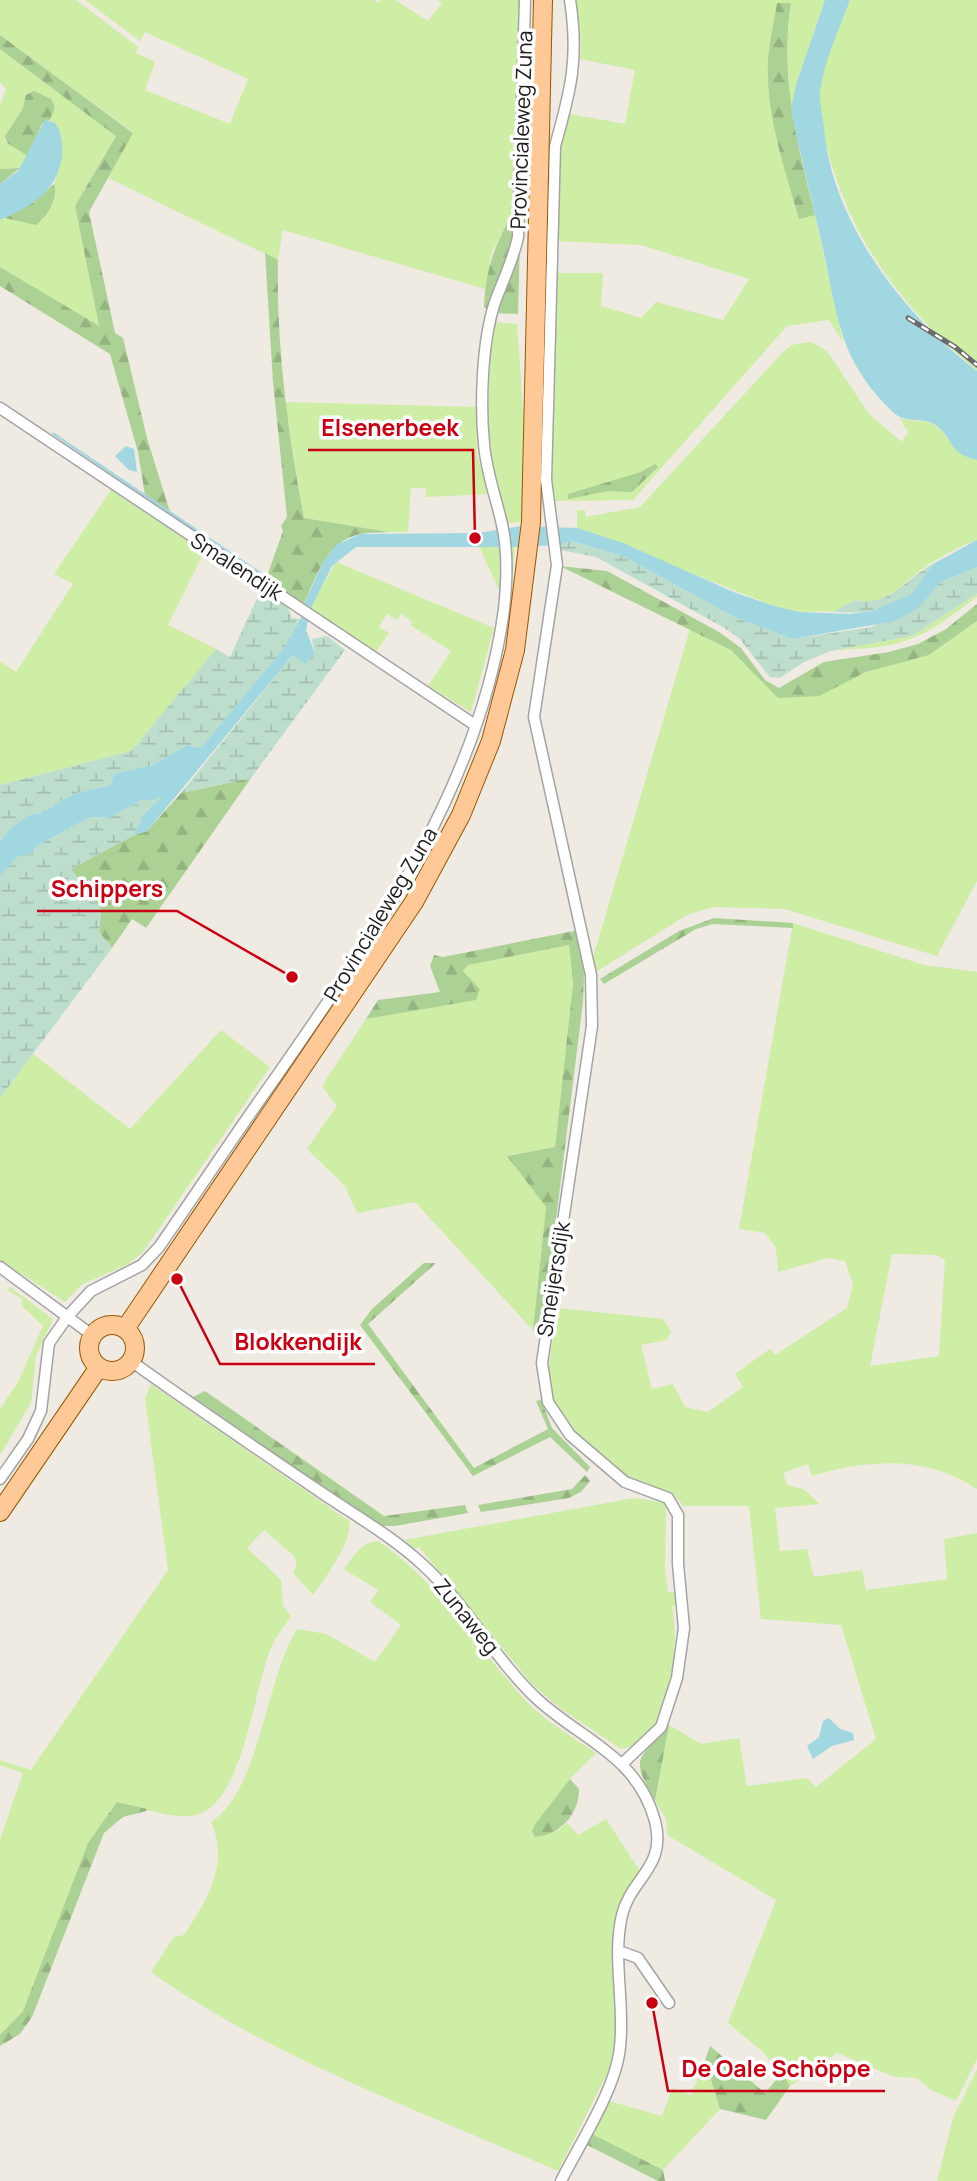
<svg xmlns="http://www.w3.org/2000/svg" width="977" height="2181" font-family="Manrope,sans-serif">
<style>
.grass{fill:#ceeda5;fill-rule:evenodd}
.forest{fill:url(#forest-firs)}
.wetland{fill:url(#wetland-marsh)}
.water{fill:#a0d7e0}
.lines{fill:none;stroke-linecap:round;stroke-linejoin:round}
.street-casing{stroke:#a4a4a4;stroke-width:13}
.primary-casing{stroke:#965800;stroke-width:20}
.street{stroke:#fff;stroke-width:10}
.primary{stroke:#ffc997;stroke-width:18}
.rail-casing{stroke:#6b6b6b;stroke-width:5}
.rail{stroke:#fff;stroke-width:2.5;stroke-dasharray:8;stroke-linecap:butt}
.labels{text-anchor:middle;dominant-baseline:central;stroke-width:7;stroke-linejoin:round;paint-order:stroke}
.street-label{font-size:21px;fill:#1d1d1d;stroke:#fff}
.leader{fill:none;stroke:#ca0012;stroke-width:2.5}
.callout-dot{fill:#ca0012;stroke:#fff;stroke-width:2.5}
.callout-label{font-size:23px;text-anchor:middle;font-weight:bold;fill:#ca0012;stroke:#fff;stroke-width:7;stroke-linejoin:round;paint-order:stroke}
</style>
<defs>
<pattern id="forest-firs" width="22" height="20" patternUnits="userSpaceOnUse" patternTransform="scale(1.75)"><rect width="22" height="20" fill="#acd195"/><path d="M5 1l3.5 6h-7zM16 11l3.5 6h-7z" fill="#94b380"/></pattern>
<pattern id="wetland-marsh" width="20" height="14" patternUnits="userSpaceOnUse" patternTransform="scale(1.75)"><rect width="20" height="14" fill="#bedecd"/><path d="M1 5h8M5 5V1M11 12h8M15 12V8" fill="none" stroke="#a3beb0"/></pattern>
</defs>
<rect width="100%" height="100%" fill="#efeae2"/>
<path class="grass" d="M0 0H76L138 47 136 53 155 62 145 90 230 124 248 79 145 32 140 41 85 0H374L379 3 381 0H395L428 21 442 3 438 0H521L514 209 491 254 485 289 283 230 278 260 108 178 133 132 0 35Z
M575 0H825L796 85 791 110 786 45 791 4 777 3C774 21 770 39 768 57 765 112 785 166 799 218L815 215 843 342 829 320 787 326 633 500 554 501 551 471 554 273H603L601 306 641 318 656 302 723 320 749 279 641 245 555 241 558 152 570 114 625 124 635 70 580 59 581 42Z
M850 0H977V371C910 315 857 249 832 165 825 143 817 114 820 91 824 59 839 30 850 0Z
M0 49 116 135 75 206 99 327 0 267V220C13 215 25 225 42 221L54 201V184L62 153V139L50 120 55 107 24 100 22 110 4 140 28 156 20 168 0 169V105L6 89 0 82Z
M494 322 517 324 526 454 524 522 508 523 487 445 491 330Z
M811 342 827 351 869 414 902 442 908 432 900 418C912 423 923 418 934 425 954 437 946 451 977 460V540C959 546 938 558 922 569 897 587 889 606 854 600L835 611 800 612 774 606 577 528V510H585L586 517 640 507 784 351 792 345Z
M285 402 476 407 477 456 490 494 426 497V488H411L408 532H389L304 518Z
M111 490 204 552 168 625 216 649 131 751 0 785V661L16 672 73 584 54 574Z
M479 546 515 547 510 596 503 599Z
M336 562 494 628 471 712 428 686 451 651 410 625 412 621 401 614 397 620 387 614 379 627 389 633 376 652 310 608Z
M977 594V597C954 614 929 634 902 642 880 649 854 648 831 651L912 636Z
M977 621V881L937 956 785 909 713 907 687 915 594 973 592 961 690 629 732 650 778 698 835 686 880 667 929 655Z
M793 923 924 965 977 972V1489C926 1455 868 1459 812 1476L808 1464 783 1473 787 1485 803 1489 820 1504 775 1508 780 1551 807 1549 814 1577 862 1570 866 1590 947 1579 944 1539 977 1533V2059L956 2101 931 2090 917 2078 895 2077 837 2053 790 2086 762 2051 728 2023 776 1900 667 1835 666 1819 655 1801 669 1725 701 1744 739 1738 747 1786 807 1778 816 1787 876 1739 841 1625 761 1619 749 1506H683C673 1488 655 1489 638 1482 621 1475 608 1463 594 1451 535 1401 547 1378 558 1308L663 1319 671 1331 667 1340 641 1345 652 1389 673 1384 685 1407 708 1412 743 1387 735 1374 770 1349 775 1355 847 1308 853 1284 845 1261 828 1258 778 1272 776 1248 765 1233 739 1229ZM892 1254 937 1255 945 1260 939 1356 870 1366Z
M569 945 573 984 555 1147 509 1155 546 1207 533 1330 415 1202 357 1213 345 1186 307 1149 337 1106 322 1086 366 1019 443 1005 480 989 463 971 467 965Z
M221 1030 270 1067 143 1252 128 1264 81 1285 65 1302 0 1260V1098L33 1054 130 1129Z
M10 1287 53 1319 36 1356 31 1403 0 1455V1409L18 1382 43 1326 22 1306V1299L7 1290Z
M151 1384 349 1521C353 1541 325 1578 313 1595L293 1573 297 1563 294 1556 264 1530 247 1548 281 1580 283 1606 291 1616C285 1626 275 1637 271 1648 254 1686 244 1803 196 1815 171 1820 141 1807 117 1802L88 1843 23 2011 0 2035V1840L23 1773 0 1765V1760L31 1770 168 1570 145 1399Z
M634 1498 661 1502 663 1499 671 1507 666 1510 665 1572 668 1592H675L677 1605 672 1607C680 1644 671 1743 621 1749L560 1708 532 1684 419 1547 415 1549 404 1540Z
M378 1541C439 1582 477 1648 527 1702 547 1723 573 1737 596 1753L570 1779 532 1834 534 1837 559 1830 567 1823 578 1835 606 1819 641 1873 614 1941 615 2036 610 2068 558 2171C420 2111 274 2059 151 1972L174 1937 184 1935C207 1900 230 1864 211 1822 260 1791 265 1680 297 1629L326 1634 375 1662 401 1625 370 1602 378 1590 344 1569C353 1557 361 1542 378 1541Z
M705 2060 720 2109 663 2170 592 2134 609 2101 662 2116 672 2088 691 2095Z
M977 2069V2181H937L953 2118Z"/>
<path class="forest" d="M777 3H791C779 75 798 146 815 215L799 219C784 166 765 113 768 57 770 39 774 21 777 3Z
M0 35 133 133 89 212 115 333 123 338 147 438 170 512 145 495 138 452 110 354 0 286V267L99 326 75 206 116 136 0 49Z
M34 91 51 99 55 107 50 120 42 124 28 156 7 143 5 136 22 110 26 95Z
M20 168 0 184V169Z
M54 184C59 197 47 217 36 225L5 218 34 202Z
M514 209 520 241 518 314 494 313 484 307C486 264 495 247 514 209Z
M265 253 278 260C276 347 288 432 304 518L389 532C380 533 370 532 361 534 327 540 316 577 304 604L266 579 283 531 281 526 287 517 273 382Z
M655 464 658 467 632 492 608 491 568 499V494L641 472Z
M560 566 607 571 719 632 741 648 765 680 779 688 824 662 889 652 918 644 946 629 977 604V621L929 655 866 672 819 696 778 698 731 650Z
M251 778 146 928 132 919 112 948 99 932 101 910 71 869 134 835 147 831 181 793Z
M714 918 793 923V928L713 924 696 929 604 984 600 979 679 931Z
M579 930 584 976 583 1002 541 1340 533 1330 546 1207 507 1156 555 1147 573 984 569 945 468 965 463 971 480 989 476 1000 366 1019 378 1000 440 992 430 966 434 955 443 957Z
M424 1263H436L368 1324 474 1468 548 1429 536 1401 541 1400 552 1428 590 1467 587 1472 550 1437 473 1476 360 1325 372 1309Z
M205 1391 384 1516 465 1505 468 1513 395 1526H379L193 1397Z
M585 1475 590 1481 581 1492 569 1498 481 1512 478 1505 572 1489Z
M669 1725 655 1801C630 1756 637 1762 669 1725Z
M570 1779 579 1789C579 1815 560 1835 534 1837L532 1831 536 1823Z
M117 1802 147 1809 146 1811 123 1817 104 1833 32 2017 20 2034 0 2046V2035L23 2011 88 1843Z
M710 2046 765 2093 782 2073 790 2086 766 2120 720 2109 705 2060Z
M592 2134 663 2170 665 2181H658L587 2145Z"/>
<path class="wetland" d="M572 541 623 556 736 618 793 639 872 627 941 582 977 567V594L912 636 831 651 804 662 780 678 770 677 739 638 723 627 596 557 561 550 559 545Z
M933 564C927 573 921 583 914 592 894 615 852 614 825 611H835L854 600C893 607 903 579 933 564Z
M259 594 267 599 274 597 288 608 292 618 300 619 283 650 201 748 187 745 153 765 115 774 111 785 73 794 42 813 27 816 8 831 0 842V785L131 751 216 649 230 657Z
M327 636 345 650 251 778 181 793 294 654 315 653 312 639Z
M165 795 145 813 134 835 71 869 101 910 99 932 112 948 0 1098V876L18 855 31 854 38 845 90 817 109 818 143 799Z"/>
<path class="water" d="M825 0H850C839 30 825 58 820 91 819 103 823 116 824 128 832 223 904 315 977 371V460C947 452 957 444 938 427 924 415 907 425 894 413 836 358 838 313 821 240 811 197 800 154 791 110L796 85Z
M45 120 55 123C62 133 63 144 62 155 58 191 31 207 0 220V184L18 171Z
M53 432 268 577 266 579 52 434Z
M126 446 134 449 137 472 129 470 115 456Z
M521 526 577 528 623 543 736 593 774 606 800 612 850 614 873 611 912 594 933 564 977 540V567L941 582 919 607 895 621 793 639 736 618 623 556 572 541 559 545 515 547H356L332 566 311 608 306 630 315 653 305 664 293 655 147 831 134 835 145 813 163 796 150 801 143 799 109 818 90 817 38 845 31 854 18 856 0 876V842L8 831 27 816 42 813 73 794 111 785 114 774 153 765 187 745 201 748 284 648 302 616 304 604 323 562 336 545 360 534 479 533Z
M829 1718 840 1729 853 1733 854 1740 832 1746 813 1759 807 1746 819 1737 823 1721Z"/>
<g class="lines">
<g class="street-casing">
<path id="street" d="M570 0C579 58 571 90 555 146L546 480 557 565 534 717 591 975 592 1026 542 1363 548 1402 570 1435 625 1482 668 1498 678 1515V1564L684 1628 677 1678 661 1727 623 1763
M0 408 475 725
M0 1267 92 1335
M131 1361C195 1407 260 1451 325 1495 358 1517 394 1538 423 1565 466 1604 494 1658 536 1698 581 1740 637 1755 655 1821 667 1867 631 1878 622 1915 612 1958 625 2003 620 2047 616 2089 580 2143 561 2181
M0 1479 28 1439 41 1411 49 1343 68 1316 91 1291 142 1265 159 1247C198 1191 236 1133 276 1077 374 936 481 784 504 609 507 582 508 547 501 520 495 495 486 470 484 444 480 404 482 344 494 305 502 282 513 261 518 237L525 0
M619 1951 638 1958 669 2003"/>
</g>
<g class="primary-casing">
<path id="primary" d="M89 1348a23 23 0 1 1 46 0a23 23 0 1 1-46 0Z
M125 1329 414 902 461 815 491 741 515 650 531 522 543 0
M0 1512 99 1367"/>
</g>
<use href="#street" class="street"/>
<use href="#primary" class="primary"/>
<g class="rail-casing">
<path id="rail" d="M908 318 955 347 977 365"/>
</g>
<use href="#rail" class="rail"/>
</g>
<g class="labels">
<g class="street-label">
<text transform="translate(521 130) rotate(-88)">Provincialeweg Zuna</text>
<text transform="translate(237 566) rotate(33)">Smalendijk</text>
<text transform="translate(380 914) rotate(-59)">Provincialeweg Zuna</text>
<text transform="translate(553 1279) rotate(-81)">Smeijersdijk</text>
<text transform="translate(467 1616) rotate(51)">Zunaweg</text>
</g>
</g>
<path class="leader" d="M475 538L473 450H308M292 977L177 911H37M177 1279L220 1364H375M652 2003L668 2091H885"/>
<g class="callout-dot">
<circle cx="475" cy="538" r="7"/>
<circle cx="292" cy="977" r="7"/>
<circle cx="177" cy="1279" r="7"/>
<circle cx="652" cy="2003" r="7"/>
</g>
<g class="callout-label">
<text x="390" y="436">Elsenerbeek</text>
<text x="107" y="897">Schippers</text>
<text x="298" y="1350">Blokkendijk</text>
<text x="776" y="2077">De Oale Schöppe</text>
</g>
</svg>
